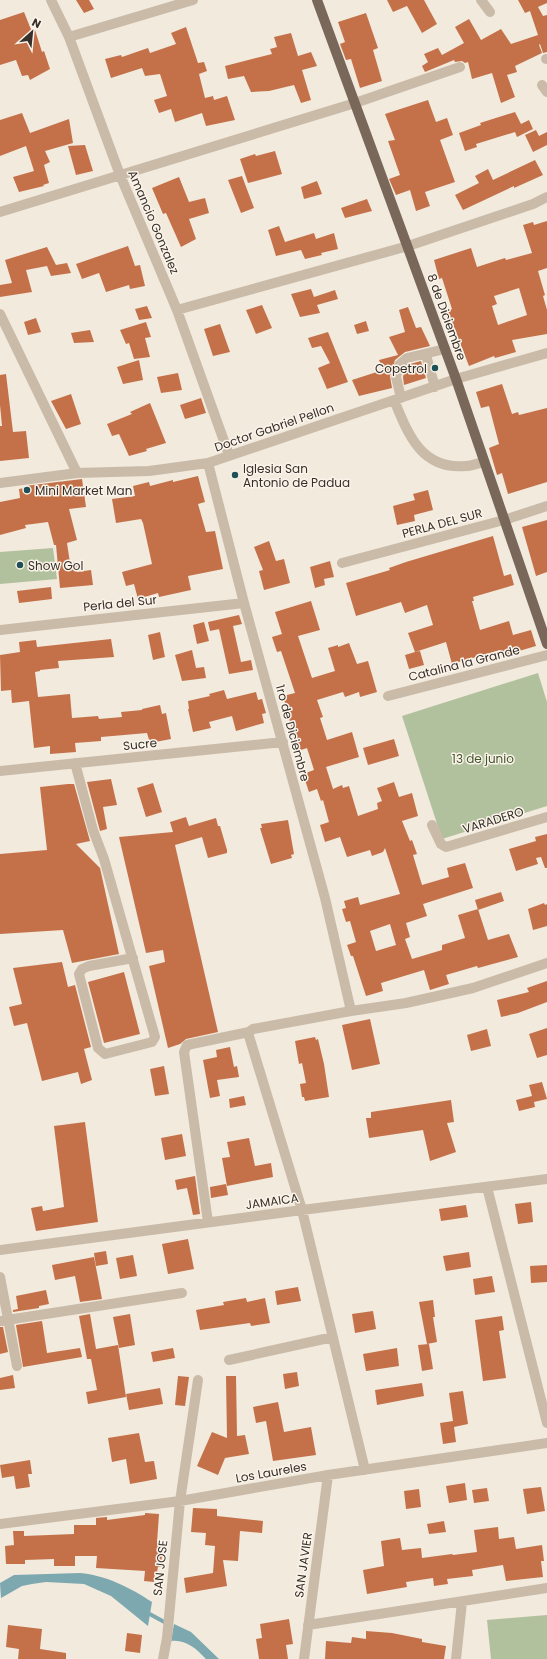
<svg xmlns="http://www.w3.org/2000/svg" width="547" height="1659" font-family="Poppins,sans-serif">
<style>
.green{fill:#b2c19d}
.water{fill:#7da8af}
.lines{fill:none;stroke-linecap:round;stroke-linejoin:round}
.stream{stroke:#7da8af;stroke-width:4}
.building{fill:#c4714a;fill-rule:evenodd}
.minor{stroke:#cabba9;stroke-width:10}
.major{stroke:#79675a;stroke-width:10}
.poi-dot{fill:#1f5058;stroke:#faf4ea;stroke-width:1.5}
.labels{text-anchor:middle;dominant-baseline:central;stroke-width:3;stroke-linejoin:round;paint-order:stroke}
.street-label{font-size:12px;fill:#372f29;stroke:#faf4ea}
.poi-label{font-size:12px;fill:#372f29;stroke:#faf4ea;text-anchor:start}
.park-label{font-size:12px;fill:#43552d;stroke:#faf4ea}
</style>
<rect width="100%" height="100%" fill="#f2eadd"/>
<path class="green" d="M53 548 57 579 0 584V552Z
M538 673 547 702V806L442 839 402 716Z
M547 1615V1659H491L487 1620Z"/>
<path class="water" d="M80 1573C105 1575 131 1588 152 1602L148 1626 111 1596 84 1584 46 1582 32 1584 22 1586 1 1598 0 1583 14 1575Z
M174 1624 191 1632 219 1659H206C196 1648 185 1639 171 1641Z"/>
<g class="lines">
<path class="stream" d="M146 1612 168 1624"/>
</g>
<path class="building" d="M76 0H89L94 9 84 13Z
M387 0H424L437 24 422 33 407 6 393 12Z
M518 0H547V3L538 7 543 16 547 15V52L543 53 540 44 539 45 542 53 515 66 517 72 507 75 515 97 501 103 492 73 472 79 468 62 465 63 462 61 455 62 454 60 425 72 422 66 428 62 424 54 438 48 442 55 464 43 455 27 469 19 481 40 501 29 511 44 538 35 530 11 525 13Z
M24 12 32 32 35 30 42 52 44 51 50 69 30 80 28 75 22 76 16 60 0 65V20Z
M366 13 378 48 373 50 382 81 360 88 351 59 346 60 340 44 345 42 338 22Z
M186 27 198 63 204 62 207 71 199 74 205 98 213 96 214 100 227 96 235 120 206 126 202 113 175 122 171 109 159 113 154 100 167 96 160 74 145 76 142 68 111 78 105 59 121 55 122 57 148 48 150 53 176 44 171 33Z
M291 33 298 56 311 52 317 66 302 70 311 100 301 103 294 85 269 91 251 92 244 76 228 79 225 66 272 54 270 49 277 47 274 37Z
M428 100 436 122 447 118 453 135 440 140 455 182 425 192 430 206 416 211 410 190 396 195 389 179 400 175 388 141 395 140 385 114Z
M515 112 521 124 529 120 533 129 517 137 515 132 476 144 477 147 465 151 459 133 481 125 480 123Z
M22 113 30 133 69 119 73 143 45 151 50 162 44 165 49 183 43 185 44 186 19 192 13 177 34 171 26 146 0 156V120Z
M536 130 539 136 547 132V145L533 152 525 135Z
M85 145 93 171 76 175 68 146Z
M275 151 282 174 248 183 240 159 255 154 256 156Z
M535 160 543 175 514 188V186L463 210 455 195 479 183 475 176 488 169 493 180Z
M242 176 254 208 241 213 228 180Z
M179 177 189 202 205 198 209 213 189 219 196 239 181 247 166 213 163 214 152 188Z
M317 181 322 194 304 199 301 187Z
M367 199 372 211 345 218 341 208Z
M547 221V268L538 271 545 295 543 296 547 310V334L512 340 516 352 495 358 494 356 469 366 448 311 452 309 442 278 439 279 434 260 471 248 477 267 505 258 506 260 532 253 523 225 533 222 534 225ZM519 288 527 315 498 325 492 306 497 304 494 296Z
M279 226 285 242 314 233 316 239 334 233 338 249 321 253 322 255 305 259 301 250 276 256 268 230Z
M128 246 135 266 140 265 145 286 130 289 129 285 106 292 99 273 82 279 76 264Z
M47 247 56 265 67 263 71 273 51 276 47 266 26 270 32 292 0 297V285L12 283 5 260Z
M311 289 314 297 335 290 338 299 317 305 320 313 300 317 291 294Z
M262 305 272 328 256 334 246 310Z
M147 306 152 318 139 320 135 309Z
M408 307 416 328 421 327 430 346 405 352 395 360 390 376 392 388 359 396 352 380 383 370 379 360 398 355 389 337 405 332 399 310Z
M36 318 41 332 28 335 24 322Z
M366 321 369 331 357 334 354 325Z
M146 322 151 337 145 338 150 357 134 359 129 343 126 344 120 330Z
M220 324 230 352 213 356 204 329Z
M90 330 94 342 74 343 71 333Z
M328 332 348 382 327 389 318 368 330 363 321 346 312 348 308 338Z
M139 360 143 380 123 384 117 367Z
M421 361 426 378 404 385 403 377 405 369 410 364Z
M178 373 182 390 161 393 157 377Z
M6 374 13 432 26 431 29 458 0 461V426H2L0 405V375Z
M502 384 512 414 518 412 519 415 547 408V482L508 494 502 473 497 475 489 448 499 444 489 406 481 408 476 392Z
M71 394 81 424 66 429 51 401Z
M201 398 206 413 185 419 180 405Z
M150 403 166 443 146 449 147 451 129 456 119 434 112 436 107 424 132 414 130 412Z
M198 476 205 502 198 504 206 532 215 531 223 569 188 576 191 590 159 597 158 593 138 599 134 584 126 586 122 572 152 564 143 523 141 519 116 523 112 499 135 496 133 486 149 482 150 486 173 480V482Z
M82 479 86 507 69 509 77 540 67 543 70 563 76 562 77 572 91 570 93 585 60 588 56 545H54L48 522 25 525 26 528 0 535V502L20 498 19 489 25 488V486Z
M428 490 433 510 414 515 415 521 397 525 393 506 415 500 413 494Z
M547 520V572L536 576 522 527Z
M493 536 504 576 511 574 514 585 473 597 474 601H472L480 630 509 621 513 635 531 630 536 646 502 656 500 650 452 664 446 642 415 652 420 651 424 665 409 669 405 655 415 652 408 633 433 625 427 605 405 613 401 602 356 616 346 583 390 570 389 568 406 562Z
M269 541 276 561 284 559 290 583 264 590 259 571 263 570 254 547Z
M330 561 334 577 324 579 325 585 315 588 310 567Z
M51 587 52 599 19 603 17 591Z
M311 601 320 630 298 636 312 678 335 671 328 648 338 645V647L349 643 357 664 368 661 377 692 360 697 359 692 345 697 343 692 317 700 323 717 320 718 327 740 352 732 359 757 326 767 333 789 342 785 343 788 349 786 358 816 378 809 377 803 382 801 377 788 394 782 399 797 412 793 418 816 402 821 410 841 412 840 417 854 413 855 422 885 449 877 447 868 465 863 473 888 423 904 427 916 406 923 410 937 405 939 412 959 442 950V945L465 938 458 915 478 909 488 940 509 934 518 957 478 968 477 966 446 975 449 984 430 990 424 970 381 983 383 991 366 996 353 956H351L347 945 356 942 350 921 346 922 342 909 346 908 344 901 358 897 360 905 400 894 385 848 383 852 372 856 370 850 347 857 340 837 325 842 320 825 329 822 323 800 321 801 317 789 309 792 303 774 314 770 307 748 298 751 283 696 295 693 281 651 277 652 272 637 282 634 275 612ZM390 924 396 945 376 951 370 931Z
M239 615 242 624 210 631 208 622Z
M204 622 209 641 197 644 193 625Z
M233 626 241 662 251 660 253 670 229 674 219 629Z
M160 632 165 657 153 660 148 635Z
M111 639 114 657 58 661 59 668 40 670V671L35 672 38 697 70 694 72 718 98 716 99 719 122 717 121 712 142 710V709L160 705 162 714 166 713 171 739 150 743 147 733 101 737V741L75 743 76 752 50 754V746L34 748 29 701 12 703 11 690 1 691 0 655 20 652 19 642 36 640 37 647Z
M192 650 196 668 204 667 206 678 182 681 175 655Z
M224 690 227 699 256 692 258 700 262 699 266 713 262 714 264 723 236 731 232 716 209 722 211 728 193 732 188 709H189L188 701 210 696 209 694Z
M394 739 399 756 368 765 363 748Z
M111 779 117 805 103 807 107 829 100 831 87 782Z
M153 783 162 812 146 817 137 788Z
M68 784H74L90 841 76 844 100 868 119 954 72 963 63 930 0 934V854L47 850 40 787Z
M186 817 189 826 216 818 218 826H220L227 850V853L208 858 202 837 175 845 218 1032 186 1039 180 1044 168 1048 149 966 165 962 163 950 146 953 119 837 173 832 170 822Z
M288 820 294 854 291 855 292 858 271 864 260 828H262L261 824Z
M547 834V868H545L541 857 536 858 538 864 516 871 509 849 536 841 535 837Z
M501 892 504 901 478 910 475 900Z
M544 903 545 905 547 904V926L533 930 528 909Z
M62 962 68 987 75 985 91 1047 84 1049 92 1080 81 1084 78 1072 42 1081 27 1023 14 1026 9 1007 22 1004 13 968Z
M124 972 140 1034 104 1043 88 982Z
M547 981V1002L518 1013 501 1017 497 1000 529 992 527 988Z
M370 1019 380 1064 352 1070 342 1025Z
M547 1028V1055L537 1058 529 1034Z
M487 1029 491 1046 471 1051 467 1035Z
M315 1037 316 1040 318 1039 324 1064 329 1097 305 1101 304 1097H302L300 1084 306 1083 302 1063 299 1064 295 1041Z
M230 1047 234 1067 237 1066 239 1077 217 1080 220 1096 210 1098 203 1060 217 1057 216 1050Z
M164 1066 169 1094 155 1096 150 1069Z
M542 1082 547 1099 534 1102 535 1107 519 1111 516 1100 532 1096 529 1085Z
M244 1096 246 1105 230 1108 229 1099Z
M451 1100 454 1122 447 1123 456 1152 430 1161 423 1130 369 1138 366 1118H371V1112Z
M85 1122 98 1222 36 1231 31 1208 42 1206 43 1211 64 1207 54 1126Z
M182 1134 186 1156 165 1160 161 1138Z
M249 1138 255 1166 271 1163 273 1177 227 1186 222 1158 230 1157 227 1142Z
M195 1176 200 1214 193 1215 187 1188 177 1190 175 1180Z
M226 1184 228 1195 211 1198 210 1187Z
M531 1202 533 1222 518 1224 515 1204Z
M466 1205 468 1217 441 1221 439 1209Z
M188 1239 194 1269 168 1274 162 1244Z
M106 1251 108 1264 96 1266 94 1253Z
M469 1252 471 1267 446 1271 443 1256Z
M133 1255 137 1276 120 1279 116 1258Z
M94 1257 102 1299 80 1302 75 1276 55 1280 52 1265Z
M547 1265V1282L531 1283 530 1266Z
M492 1276 495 1292 475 1295 473 1279Z
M298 1287 301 1301 277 1305 275 1291Z
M46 1290 49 1304 39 1306V1308L13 1312V1310L18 1309 16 1296Z
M246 1298 247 1302 265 1298 270 1323 251 1326 250 1323 200 1330 196 1310 224 1305 223 1302Z
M433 1300 435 1317H433L437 1342 427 1344 419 1302Z
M373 1311 376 1329 355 1333 352 1314Z
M90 1314 96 1349 118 1345 126 1397 88 1404 86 1392 97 1390 91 1359H87L79 1316Z
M130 1314 135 1345 119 1348 113 1317Z
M502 1316 504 1330 499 1331 506 1378 483 1381 475 1320Z
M42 1321 47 1353 80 1348 82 1357 23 1367 16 1325Z
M0 1327H3L8 1352 0 1354Z
M429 1344 433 1369 422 1371 418 1345Z
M173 1348 175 1358 153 1362 151 1352Z
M397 1348 399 1366 366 1371 363 1354Z
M297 1372 299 1386 285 1389 283 1374Z
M13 1375 15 1388 0 1390V1378Z
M178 1376 189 1377 185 1406 175 1405Z
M226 1376H236L237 1436 245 1435 249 1454 225 1458 218 1475 197 1466 212 1432 227 1438Z
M422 1383 424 1396 377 1405 375 1390Z
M160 1388 163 1404 129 1410 126 1394Z
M463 1391 468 1424 454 1427 456 1442 443 1444 440 1423 453 1421 449 1393Z
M278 1402 284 1432 311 1427 316 1455 273 1461 266 1421 256 1423 253 1407Z
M139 1433 145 1462 154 1461 157 1479 130 1484 126 1459 112 1462 108 1438Z
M30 1460 32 1474H28L30 1487 16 1489 14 1476 2 1478 0 1465Z
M465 1483 467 1500 449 1503 446 1486Z
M541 1487 545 1511 527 1514 523 1489Z
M487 1488 489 1501 474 1503 472 1490Z
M419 1489 421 1507 406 1509 404 1491Z
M193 1508 217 1509V1516L263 1521 262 1533 240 1531 238 1561 223 1560 227 1586 186 1593 184 1578 213 1573 215 1546 205 1545 206 1533 191 1532Z
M145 1513 159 1514 157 1543H163L161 1567H158L157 1572H155L154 1582 144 1581 145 1571 96 1568 97 1556H75V1566H54V1559L25 1560V1564H6L5 1546 14 1545 13 1531H24V1536L74 1534V1525H96V1518L107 1517V1520L145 1515Z
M444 1521 446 1532 429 1534 427 1524Z
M498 1527 499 1539 514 1537 516 1549 542 1545 544 1561H541L543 1577 506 1581 503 1565 472 1570 473 1576 447 1579 448 1584 434 1586 433 1578 406 1582 407 1587 367 1594 363 1570 384 1566 381 1541 400 1538 402 1550 421 1548 422 1558 452 1554 453 1555 477 1552 474 1530Z
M289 1619 293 1644 286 1645 288 1659H259L256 1639 262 1638 260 1624Z
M8 1625 42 1629 40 1649 66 1653V1659H18L19 1649 6 1647Z
M366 1631 392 1633 422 1639V1642L446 1646 444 1659H325L326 1641 351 1643 352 1637 366 1639Z
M127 1633 142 1635 140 1653 125 1651Z"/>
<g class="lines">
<path class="minor" d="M51 0 69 37 120 175 177 310 229 455
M481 0 490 12
M69 37 193 0
M546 59H547
M542 85 547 92
M0 212 355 103 460 67
M177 310 408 246 533 204 547 197
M0 314 77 473
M426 355 435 387
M401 398 396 377 399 365 407 358 445 349
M394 400C408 434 421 470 466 466 472 466 478 463 484 462
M208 463 244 603 325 898 351 1011
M0 483 77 473 149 471 208 463 456 379 547 353
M342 563 504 520 547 506
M0 630 244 603
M388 696 547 655
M75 763 93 830 104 859 155 1037 152 1042 105 1054 98 1048 79 974 82 969 89 966 133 958
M0 771 283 742
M432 825 441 844 446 847 547 817
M249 1032V1036L302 1210 365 1470
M487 1187 547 1423
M208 1222 184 1052 187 1045 249 1032 253 1029 351 1011 406 1003 473 988 547 963
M0 1250 302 1210 547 1179
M0 1277 17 1366
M0 1321 182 1293
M229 1360 333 1337
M0 1524 180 1501 328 1475 547 1443
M308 1625 547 1588
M163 1659 167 1638 180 1501 198 1380
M304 1659 328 1475
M456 1659 462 1602"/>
<path class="major" d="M317 0 456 379 547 644"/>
</g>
<g class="poi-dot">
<circle cx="435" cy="368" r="4"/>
<circle cx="235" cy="475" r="4"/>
<circle cx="27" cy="490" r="4"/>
<circle cx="20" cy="565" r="4"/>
</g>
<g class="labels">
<g class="street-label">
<text transform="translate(154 222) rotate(67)">Amancio Gonzalez</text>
<text transform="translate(447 317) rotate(70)">8 de Diciembre</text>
<text transform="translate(274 427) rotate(-19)">Doctor Gabriel Pellon</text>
<text transform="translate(442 523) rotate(-15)">PERLA DEL SUR</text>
<text transform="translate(120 603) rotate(-6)">Perla del Sur</text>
<text transform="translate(464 663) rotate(-14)">Catalina la Grande</text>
<text transform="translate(293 733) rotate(75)">1ro de Diciembre</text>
<text transform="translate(140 744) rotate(-6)">Sucre</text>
<text transform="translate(493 820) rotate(-17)">VARADERO</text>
<text transform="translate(272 1201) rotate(-8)">JAMAICA</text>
<text transform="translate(271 1472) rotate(-10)">Los Laureles</text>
<text transform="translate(303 1565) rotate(-82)">SAN JAVIER</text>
<text transform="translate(160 1568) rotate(-84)">SAN JOSE</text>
</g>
<g class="poi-label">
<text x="427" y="368" text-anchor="end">Copetrol</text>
<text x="243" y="468">Iglesia San<tspan x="243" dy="14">Antonio de Padua</tspan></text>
<text x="35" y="490">Mini Market Man</text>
<text x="28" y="565">Show Gol</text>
</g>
<g class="park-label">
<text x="483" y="758">13 de junio</text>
</g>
</g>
<g transform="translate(32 32) rotate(27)" stroke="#faf4ea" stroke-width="3" paint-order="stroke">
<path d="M0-3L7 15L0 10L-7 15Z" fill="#372f29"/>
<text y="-6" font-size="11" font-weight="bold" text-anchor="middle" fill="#372f29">N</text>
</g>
</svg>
